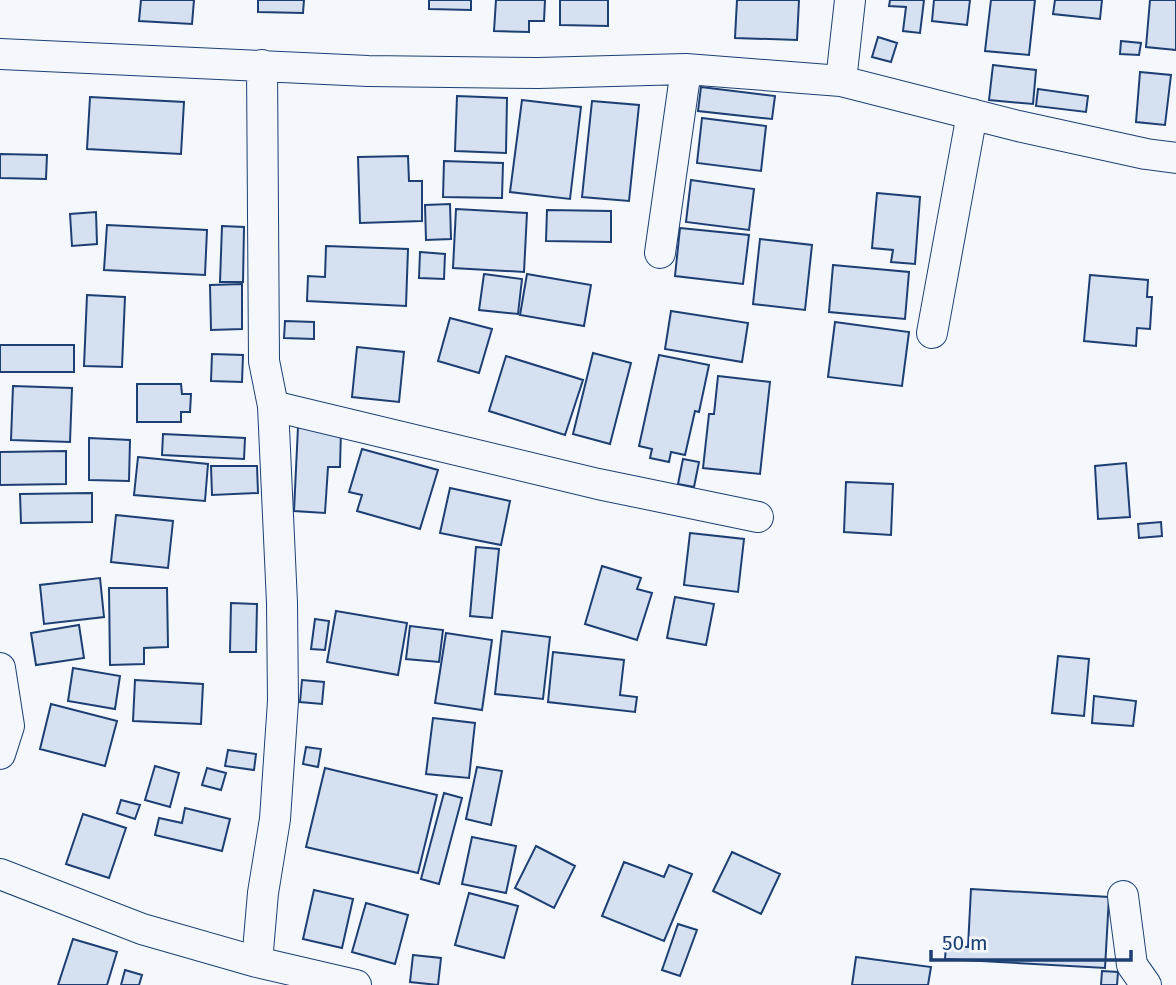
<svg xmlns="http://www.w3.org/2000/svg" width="1176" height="985" font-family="'Fira Sans',sans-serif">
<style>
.building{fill:#d5e0f0;stroke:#1d3f73;stroke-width:2}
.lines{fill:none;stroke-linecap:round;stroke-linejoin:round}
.minor-casing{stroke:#1d3f73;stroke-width:32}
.minor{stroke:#f4f7fb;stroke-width:30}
</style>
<rect width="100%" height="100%" fill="#f4f7fb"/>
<path class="building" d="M141 0H194L192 24 139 21Z
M258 0H304L303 13 258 12Z
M429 0H471V10L429 9Z
M496 0H545L544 21H529V32L494 31Z
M560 0H608V26L560 25Z
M737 0H799L797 40 735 38Z
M890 0H924L920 33 903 31 906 7 889 6Z
M934 0H970L967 25 932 21Z
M991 0H1035L1029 55 985 51Z
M1055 0H1102L1100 19 1053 14Z
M1150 0H1176V50L1146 47Z
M878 37 897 43 891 62 872 57Z
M1121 41 1141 43 1139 55 1120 54Z
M993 65 1036 70 1033 104 989 100Z
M1140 72 1171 75 1165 125 1136 122Z
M701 87 775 96 772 119 698 111Z
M1038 89 1088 96 1086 112 1036 106Z
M457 96 507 98 506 153 455 151Z
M90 97 184 102 181 154 87 149Z
M522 100 581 107 570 199 510 192Z
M592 101 639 105 629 201 582 197Z
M702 118 766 126 761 171 697 163Z
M0 154 47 155 46 179 0 178Z
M408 156 409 181H422V221L360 223 358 157Z
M444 161 503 163 502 198 443 197Z
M691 180 754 189 749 230 686 222Z
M877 193 920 197 915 264 891 262 893 250 872 248Z
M450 204 451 239 426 240 425 205Z
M456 209 527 213 524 272 453 268Z
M547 210 611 211V242L546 241Z
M96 212 97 244 72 246 70 214Z
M107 225 207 230 205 275 104 270Z
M222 226 244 227 243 282H220Z
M680 228 749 235 743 284 675 276Z
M760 239 812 245 805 310 753 304Z
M326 246 408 249 406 306 307 301 308 276 325 277Z
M420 252 445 254 444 279 419 278Z
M833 265 909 272 905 319 829 312Z
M484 274 522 279 518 314 479 310Z
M527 274 591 285 584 326 520 315Z
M1090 275 1148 280 1147 297H1152L1150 329 1137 328 1136 346 1084 341Z
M242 284V329L211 330 210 285Z
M87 295 125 297 122 367 84 366Z
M671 311 748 323 742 362 665 349Z
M450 318 492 329 479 373 438 361Z
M285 321 314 322V339L284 338Z
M835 322 909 332 902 386 828 377Z
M0 345H74V372H0Z
M357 347 404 352 399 402 352 397Z
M593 353 631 363 610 444 573 434Z
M212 354 243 355 242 382 211 381Z
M659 355 709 365 699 412 695 411 685 455 671 452 669 462 650 458 652 449 639 446Z
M506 356 583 380 565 435 489 411Z
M718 376 770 382 760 474 703 468 709 414H714Z
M137 384H181L182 394H191L190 412H181V422H137Z
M13 386 72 388 70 442 11 440Z
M298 427 341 430 340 467H328L325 513 294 511Z
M163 434 245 438 244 459 162 455Z
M89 438 130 440 129 481 89 480Z
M362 449 438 470 420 529 357 511 362 495 349 492Z
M66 451V484L0 485V452Z
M138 457 208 464 205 501 134 495Z
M683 459 699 462 694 487 678 484Z
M1126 463 1130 517 1098 519 1095 466Z
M211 466H257L258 493 212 495Z
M846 482 893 484 891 535 844 532Z
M450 488 510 501 501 545 440 533Z
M92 493V522L21 523 20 494Z
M116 515 173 521 168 568 111 562Z
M1161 522 1162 536 1139 538 1138 524Z
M690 533 744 539 738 592 684 585Z
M476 547 499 549 492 618 470 616Z
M602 566 641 578 637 589 652 593 637 640 585 624Z
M100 578 104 617 44 624 40 585Z
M109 588H167L168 647 144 648V664L110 665Z
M675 597 714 604 706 645 667 638Z
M231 603 257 604 256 652H230Z
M336 611 407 623 398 675 327 662Z
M315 619 329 621 325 650 311 649Z
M79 625 84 658 36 665 31 633Z
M410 626 443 630 439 662 406 659Z
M502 631 550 637 543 699 495 694Z
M446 633 492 640 482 710 435 703Z
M553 652 624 660 620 695 637 697 635 712 548 702Z
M1058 656 1089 659 1084 716 1052 713Z
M73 668 120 676 115 709 68 701Z
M135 680 203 684 201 724 133 721Z
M302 680 324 682 322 704 300 702Z
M1094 696 1136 701 1133 726 1092 723Z
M51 704 117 721 105 766 40 749Z
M433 718 475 723 469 778 426 774Z
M306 747 321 749 318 767 303 764Z
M228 750 256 754 254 770 225 766Z
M155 766 179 773 170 807 145 800Z
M477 767 502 771 491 825 466 819Z
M207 768 226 773 221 790 202 785Z
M325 768 437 795 418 873 306 847Z
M444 793 462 798 439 884 421 879Z
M121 800 140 805 135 819 117 813Z
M185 808 230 819 222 851 155 835 159 818 182 823Z
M83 814 126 828 109 878 66 864Z
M472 837 516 846 506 893 462 884Z
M536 846 575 866 554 908 515 888Z
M732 852 780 874 761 914 713 891Z
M624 862 664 877 669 865 692 874 664 941 602 916Z
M971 889 1109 897 1105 968 945 959 946 946 968 947Z
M314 890 353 899 342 948 303 939Z
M469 893 518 906 504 958 455 945Z
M366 903 408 915 395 964 352 952Z
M678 924 697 930 680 976 662 970Z
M73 939 117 952 107 985H58Z
M413 955 441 958 438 985 410 982Z
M856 957 931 967 928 985H852Z
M125 970 142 975 139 985H121Z
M1102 971 1118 972 1117 985H1101Z"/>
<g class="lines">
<g class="minor-casing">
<path id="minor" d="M0 54 368 71 538 73 686 69 841 81 1018 126 1146 154 1176 158
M841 81 850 0
M660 253 686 69
M932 333 972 114
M273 406 598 484 758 517
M0 668 9 726 0 754
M0 874 142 929 257 962 356 985
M1123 896 1132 965 1146 985
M257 962 263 893 275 819 283 701 282 603 273 406 264 361 262 65"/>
</g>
<use href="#minor" class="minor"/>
</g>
<path d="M931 950v10h200v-10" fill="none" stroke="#1d3f73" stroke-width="3.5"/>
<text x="942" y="950" font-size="21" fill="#1d3f73" stroke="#f4f7fb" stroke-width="5" paint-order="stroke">50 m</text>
</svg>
